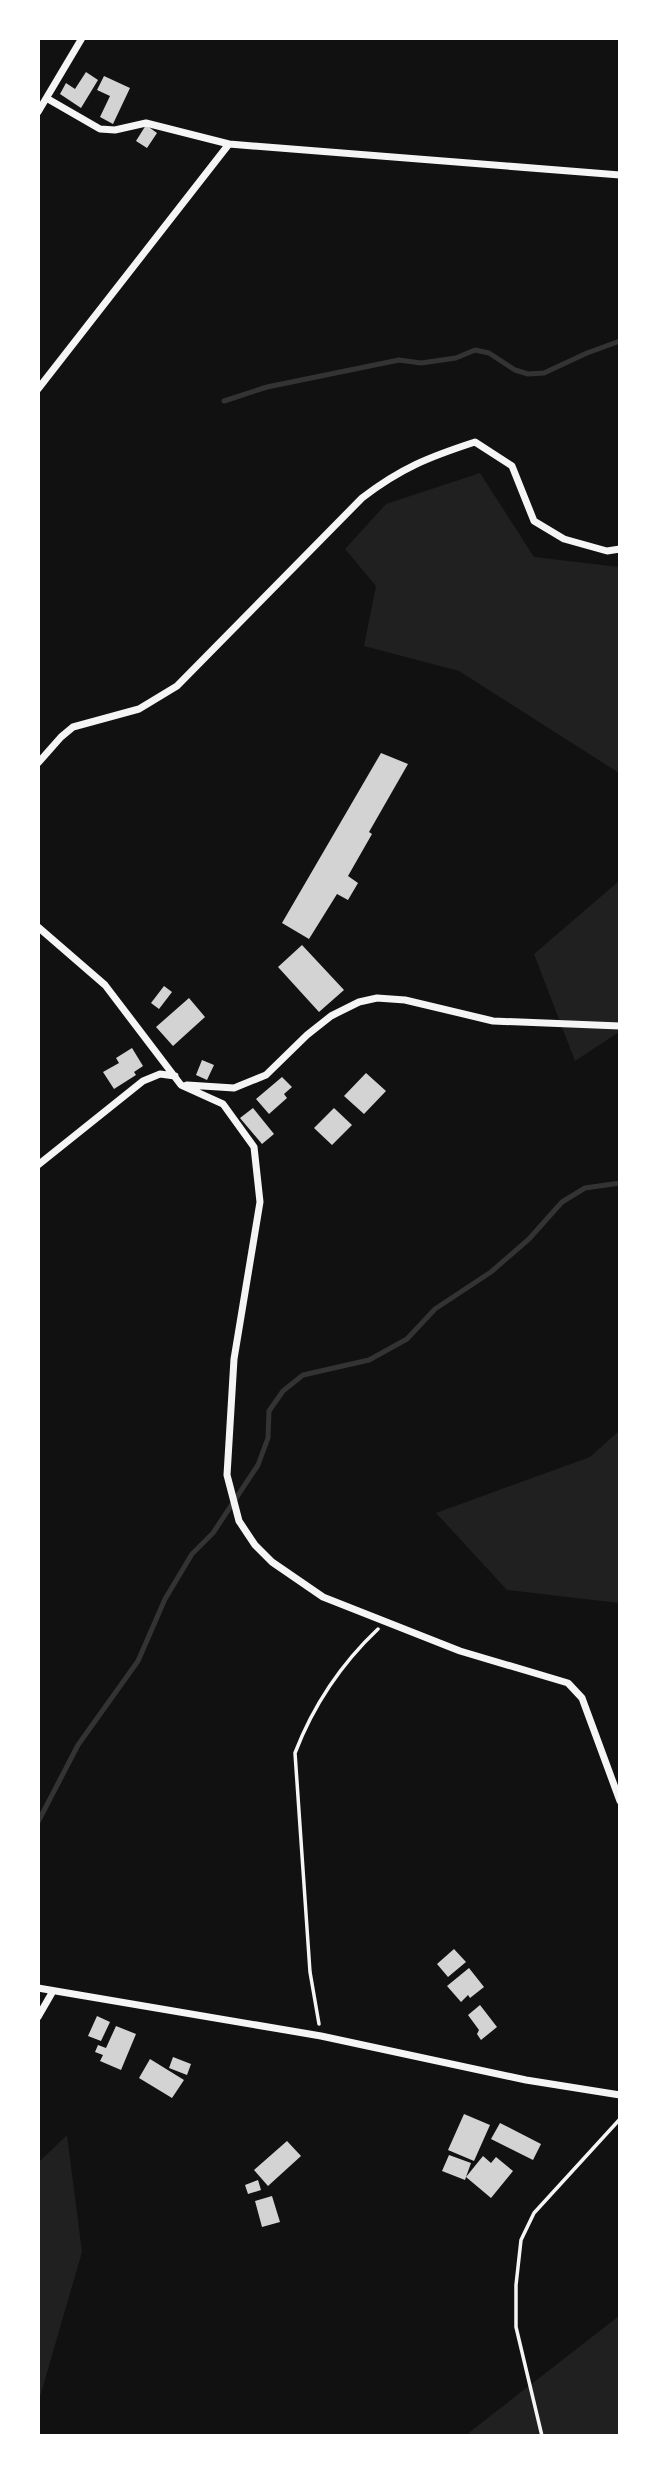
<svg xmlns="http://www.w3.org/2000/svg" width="658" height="2474" font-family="'Fira Sans Condensed',sans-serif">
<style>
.green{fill:#202020}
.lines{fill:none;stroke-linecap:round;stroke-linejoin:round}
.stream{stroke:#333;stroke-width:5}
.building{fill:#d3d3d3}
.path{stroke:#f5f5f5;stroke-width:3.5}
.minor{stroke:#f5f5f5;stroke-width:7}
</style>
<rect width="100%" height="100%" fill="#111"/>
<path class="green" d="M480 473 534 557 619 567V773L459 671 364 646 376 586 345 549 386 504Z
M619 881V1032L575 1061 534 954Z
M619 1431V1603L507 1590 436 1513 590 1457Z
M67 2135 82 2252 39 2400V2162Z
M619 2316V2435H466Z"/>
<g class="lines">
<path class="stream" d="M224 401 267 387 399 360 421 363 456 358 475 350 489 353 515 370 528 374 544 373 587 353 620 341
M38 1822 78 1745 138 1661 165 1599 192 1554 213 1533 258 1465 268 1438 269 1411 283 1391 303 1375 369 1360 407 1339 435 1309 491 1272 529 1239 562 1202 585 1188 620 1183"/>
</g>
<path class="building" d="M86 72 98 80 81 108 60 94 66 83 75 89Z
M104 76 130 88 113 124 100 117 110 96 97 90Z
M146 125 157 133 147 148 136 141Z
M381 753 408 764 369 832 372 834 348 876 358 883 348 900 337 894 309 939 282 923Z
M302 945 344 990 319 1012 278 967Z
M164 986 172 992 159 1009 151 1003Z
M189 998 205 1017 173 1046 156 1027Z
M132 1048 143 1066 134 1072 136 1075 114 1089 103 1072 119 1063 116 1058Z
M202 1060 214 1065 207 1080 196 1075Z
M366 1073 386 1091 364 1114 344 1096Z
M282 1077 292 1087 284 1094 287 1098 269 1114 256 1099Z
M253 1108 274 1134 262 1144 240 1118Z
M334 1108 352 1125 332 1145 314 1128Z
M454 1949 466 1962 448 1977 437 1964Z
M469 1968 484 1987 470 1998 468 1995 461 2002 447 1986Z
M480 2005 497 2027 481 2040 477 2034 479 2030 468 2015Z
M97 2016 110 2022 101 2041 88 2036Z
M116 2026 136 2034 121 2070 100 2061 103 2055 95 2052 98 2045 106 2048Z
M173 2057 191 2064 187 2075 169 2068Z
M150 2059 184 2080 172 2098 139 2078Z
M464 2114 490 2125 474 2161 448 2150Z
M500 2123 541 2144 533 2160 491 2139Z
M287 2141 301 2156 268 2186 254 2170Z
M449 2155 471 2163 466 2177 483 2156 491 2163 496 2157 513 2171 491 2198 466 2177 465 2180 442 2171Z
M258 2180 261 2190 248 2194 245 2185Z
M272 2196 280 2222 262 2227 255 2201Z"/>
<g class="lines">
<path class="path" d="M319 2024 310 1972 295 1753C313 1706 341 1664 378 1629
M542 2436 516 2327V2285L521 2240 534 2213 620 2119"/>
<path class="minor" d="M48 99 100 129 115 130 146 123 229 144 620 175
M38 112 82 38
M38 389 229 144
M38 763 61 737 73 727 139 709 177 686 362 498C401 468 429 457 475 442L512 466 534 521 564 539 607 551 620 549
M38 927 105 985 181 1085 223 1104 254 1147 260 1202 234 1359 227 1475 239 1521 255 1545 272 1562 323 1597 460 1651 568 1683 582 1698 620 1801
M187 1085 234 1088 266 1075 307 1035 331 1016 359 1002 377 998 405 1000 493 1021 620 1026
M38 1165 143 1081 160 1074 175 1076
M38 1988 321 2036 526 2080 620 2095
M38 2017 53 1991"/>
</g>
<rect width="658" height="2474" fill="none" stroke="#ffffff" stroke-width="80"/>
</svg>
